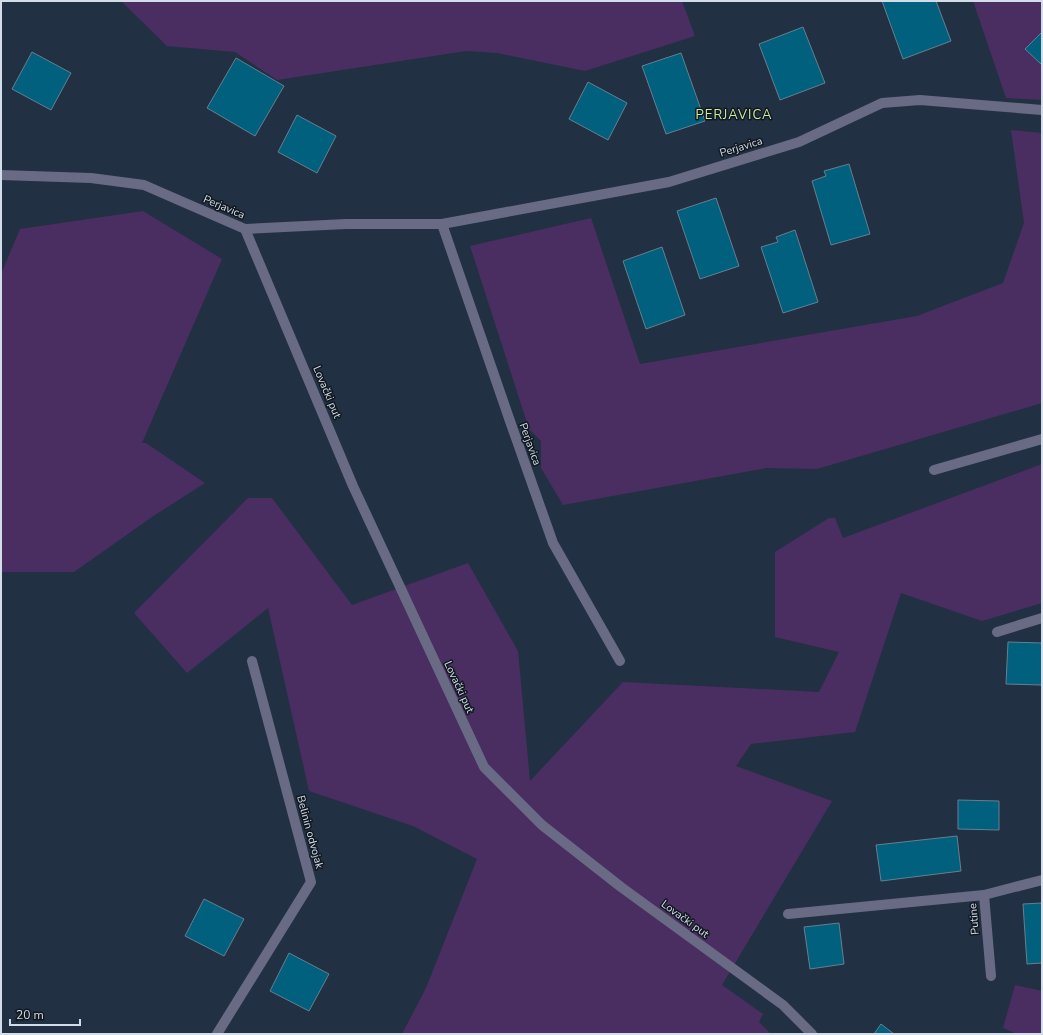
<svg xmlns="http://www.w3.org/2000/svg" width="1043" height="1035" font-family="'Nunito Sans',sans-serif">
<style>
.green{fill:#4a2e61}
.building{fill:#02607f;stroke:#64808e}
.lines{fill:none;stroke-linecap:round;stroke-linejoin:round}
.minor{stroke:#696b84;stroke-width:10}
.labels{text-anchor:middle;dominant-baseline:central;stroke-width:3;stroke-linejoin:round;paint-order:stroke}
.street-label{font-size:11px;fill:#d3dde9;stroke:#111820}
.quarter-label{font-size:13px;letter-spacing:1px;fill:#ceeba1;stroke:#111820}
</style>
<rect width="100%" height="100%" fill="#223043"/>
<path class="green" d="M121 1H682L695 36 585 71 497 53 466 51 277 80 235 52 167 46Z
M973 1H1042V100L1006 98Z
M1011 130 1042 133V403L817 469 767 468 563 505 541 468V441L529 429 470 246 591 218 640 364 917 316 1003 283 1024 223Z
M143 211 222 259 142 443H146L205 483 152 517 74 572H1V274L20 229Z
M1042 464V603L982 621 901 593 855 732 751 744 736 766 832 801 722 985 763 1014 759 1022 771 1034H402L426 988 477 859 413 826 309 791 268 608 187 673 134 613 248 498H272L352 605 468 563 518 651 530 781 623 682 819 692 839 652 775 637V552L829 518H835L843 538Z
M1015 985 1042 991V1034H1017L1003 1028Z"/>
<path class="building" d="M882 1H936L951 41 903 59Z
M803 27 825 83 780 100 759 44Z
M1042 32V65L1025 49Z
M32 52 71 73 51 110 12 89Z
M681 53 705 121 666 134 642 66Z
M236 58 284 86 255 136 207 108Z
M588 82 627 103 608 140 569 119Z
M297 115 336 136 317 173 278 152Z
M849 164 870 234 831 245 812 181 826 176 824 171Z
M716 198 739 266 700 279 677 211Z
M795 230 818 302 783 313 761 247 778 242 776 237Z
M662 247 685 315 646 329 623 261Z
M1008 642 1042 643V685L1006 684Z
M958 800 999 801V830L958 829Z
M957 836 961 871 881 881 876 845Z
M204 899 244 919 224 956 185 936Z
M1042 903V963L1027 964 1023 904Z
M839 923 844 964 810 969 804 927Z
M289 953 329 974 309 1011 270 991Z
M881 1024 894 1034H874Z"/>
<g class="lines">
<path class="minor" d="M1 175 91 178 144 185 245 229 346 224H442L669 182 799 142 882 103 920 100 1042 110
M442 224 511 424 553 543 620 661
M245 229 353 486 484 767 542 825 621 887 783 1005 812 1034
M934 470 1042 439
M997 632 1042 618
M788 914 984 895
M991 976 984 895 1042 880
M217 1034 311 882 252 661"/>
</g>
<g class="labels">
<g class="street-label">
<text transform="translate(741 147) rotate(-17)">Perjavica</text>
<text transform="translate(224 207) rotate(23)">Perjavica</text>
<text transform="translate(327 392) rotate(67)">Lovački put</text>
<text transform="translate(530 444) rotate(70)">Perjavica</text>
<text transform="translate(459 687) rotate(65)">Lovački put</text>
<text transform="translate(310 832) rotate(75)">Belinin odvojak</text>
<text transform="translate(685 919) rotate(36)">Lovački put</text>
<text transform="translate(974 919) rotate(-95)">Putine</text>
</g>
<g class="quarter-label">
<text x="734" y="115">PERJAVICA</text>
</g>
</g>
<rect width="1043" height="1035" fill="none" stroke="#d3dde9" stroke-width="4"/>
<path d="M10 1019v6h70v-6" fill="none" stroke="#d3dde9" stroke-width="2"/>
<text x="16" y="1019" font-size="12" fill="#d3dde9" stroke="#111820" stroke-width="3" paint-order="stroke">20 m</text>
</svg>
